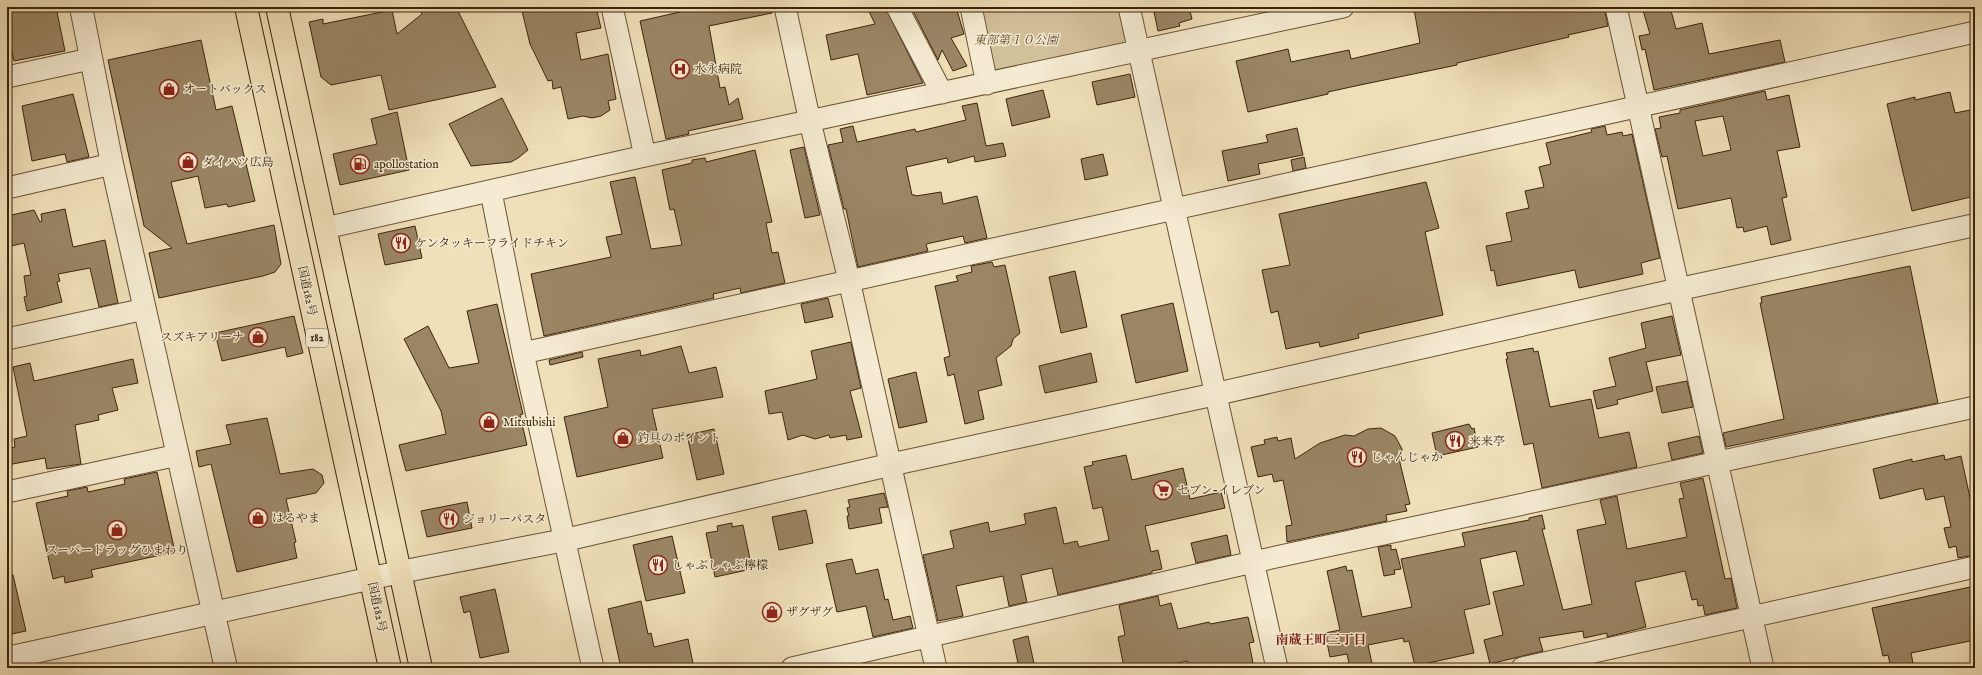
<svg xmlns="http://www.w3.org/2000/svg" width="1982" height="675" font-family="'IM FELL English','Noto Serif JP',serif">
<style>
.green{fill:#d2c09b;stroke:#887252}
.building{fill:#9a8665;stroke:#3d240a;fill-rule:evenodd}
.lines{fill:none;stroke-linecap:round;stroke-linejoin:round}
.minor-casing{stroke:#6a5336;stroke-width:23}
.tertiary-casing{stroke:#6a5336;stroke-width:24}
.trunk-casing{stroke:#3d240a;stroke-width:24}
.minor{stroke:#f5ebd2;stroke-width:21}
.tertiary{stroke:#f5ebd2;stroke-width:22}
.trunk{stroke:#f0e0b9;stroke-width:22}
.labels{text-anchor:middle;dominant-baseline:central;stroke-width:3;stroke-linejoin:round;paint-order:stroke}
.shield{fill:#f5ebd2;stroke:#746046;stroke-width:1}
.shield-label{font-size:11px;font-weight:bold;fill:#3d240a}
.park-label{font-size:12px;font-style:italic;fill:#624b2e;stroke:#f5ebd2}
.poi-label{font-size:12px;fill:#3d240a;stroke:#f5ebd2;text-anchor:start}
.street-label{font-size:12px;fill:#3d240a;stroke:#f5ebd2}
.neighbourhood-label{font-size:13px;font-weight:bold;fill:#7a1f14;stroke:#f5ebd2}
</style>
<rect width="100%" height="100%" fill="#f0e0b9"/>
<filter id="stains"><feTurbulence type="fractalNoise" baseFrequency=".005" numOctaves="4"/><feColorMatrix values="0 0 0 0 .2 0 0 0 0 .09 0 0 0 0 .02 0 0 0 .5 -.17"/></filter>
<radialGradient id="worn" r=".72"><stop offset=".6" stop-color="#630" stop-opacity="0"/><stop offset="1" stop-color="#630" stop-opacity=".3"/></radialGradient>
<path class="green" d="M975 7H1125L1135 48 990 80Z"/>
<path class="building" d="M7 7H56L65 51 14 61 11 48 7 49Z
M418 7H456L496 87 389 110 381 75 331 85 321 77 309 22 323 19V24L392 10 397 34 422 14Z
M521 7H596L601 28 576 33 581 60 608 54 616 99 608 101 610 110 601 116 592 118 583 116 568 119 561 87 553 89 552 80 548 81 530 44Z
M679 7H771L772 13 709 26 720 88 725 87 729 105 738 98 743 119 688 131 689 134 666 139 640 21 680 12Z
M867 7H885L923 83 867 95 858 54 831 60 826 35 875 24Z
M911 7H956L964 34 951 38 967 66 953 71 942 50 938 60Z
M1153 7H1189L1192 19 1179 23 1180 26 1158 31Z
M1424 7H1604L1608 26 1568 35 1569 37 1457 63V65L1360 85 1328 92V94L1248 112 1236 61 1288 49 1291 62 1349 50 1351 59 1420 43 1414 9Z
M1642 7H1670L1676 29 1702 23 1709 54 1780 40 1785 62 1654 90 1645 49 1642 50 1639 36 1650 34Z
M201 40 216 110 232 106 255 201 228 207 227 204 205 208 198 176 171 182 187 244 274 225 281 264 275 272 263 276 159 298 149 253 172 248 144 226 108 60Z
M1130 74 1135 97 1097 105 1092 82Z
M1043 90 1050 117 1012 126 1006 99Z
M1765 91 1767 100 1789 95 1800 147 1777 151 1787 197 1782 198 1791 240 1771 245 1767 226 1744 232 1743 227 1737 228 1731 198 1678 209 1667 156 1662 157 1655 129 1661 128 1659 117 1680 113V110ZM1723 116 1731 150 1703 156 1695 121Z
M1950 92 1955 113 1975 109V196L1912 211 1887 104 1915 97V100Z
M73 94 89 157 67 162 65 154 32 161 22 106Z
M502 98 528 150 518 158 511 162 471 166 449 124Z
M977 103 986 146 1003 143 1006 156 975 162 974 156 948 163 947 158 906 167 912 195H915L916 196 941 192 943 204 977 196 987 238 965 243 963 236 926 244 928 251 858 267 846 209H844L828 145 843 142 840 129 853 126 857 142 915 129 916 132 966 120 962 106Z
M397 112 409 170 340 185 333 154 377 144 371 119Z
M1605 126 1607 135 1622 132 1623 136 1632 134 1660 258 1641 263 1643 274 1579 288 1575 270 1497 286 1494 270 1491 271 1486 246 1512 241 1506 213 1529 208 1525 191 1544 187 1539 167 1551 164 1546 143 1592 132 1591 129Z
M1297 128 1303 155 1258 164 1260 174 1228 181 1222 151 1268 142 1266 135Z
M804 147 820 215 805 218 790 150Z
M755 150 772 222 766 223 772 253 778 252 785 283 741 293 740 288 713 294 714 298 544 336 531 274 611 257 606 237 622 234 610 182 635 177 651 249 682 245 674 209 670 210 662 170 692 163V160L705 158 706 162Z
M1103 154 1108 175 1085 180 1081 159Z
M1304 157 1306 168 1293 171 1291 160Z
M1426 182 1439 228 1425 232 1443 315 1358 334 1359 338 1320 347 1319 342 1286 349 1278 311 1271 313 1262 270 1290 265 1279 214Z
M65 209 73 247 105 240 118 303 99 307 90 268 58 274 60 281 57 282 62 302 27 311 24 297 27 296 24 276 31 275 24 243 7 247V216L34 210 40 222 42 221 41 214Z
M415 226 422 258 385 265 378 234Z
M992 262 994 267 1005 265 1020 333 1013 339 1011 346 996 358 1002 385 978 391 984 419 965 424 954 374 948 376 944 358 950 356 935 286 958 281 956 276 972 272 971 266Z
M1910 266 1938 403 1726 447 1723 433 1784 419 1760 303H1762L1761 297Z
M1075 271 1087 327 1061 333 1049 277Z
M828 298 833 317 805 323 801 304Z
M1173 303 1188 371 1136 383 1121 315Z
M497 304 523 414 520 415 527 445 406 471 399 445 446 434 441 411 404 339 428 326 449 368 479 363 467 311Z
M294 316 303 353 287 357 285 347 222 361 215 333Z
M1672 316 1681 355 1646 362 1653 391 1617 400 1618 404 1597 409 1593 391 1616 386 1609 358 1646 348 1641 323Z
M851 342 861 388 850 391 862 437 847 440 846 435 830 438 829 435 815 439 803 435 788 440 782 412 769 414 765 391 817 379 811 351Z
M681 346 689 373 716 367 723 397 652 409 663 458 577 477 564 417 608 407 598 359 640 350 641 356Z
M1533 348 1534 352 1538 351 1550 407 1591 399 1599 438 1629 432 1637 467 1542 488 1533 443 1524 445 1506 359H1508L1506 353Z
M582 352 583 357 550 365 549 360Z
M1091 353 1097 382 1045 393 1039 366Z
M133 359 138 383 112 388 118 410 98 415 99 420 75 425 81 464 47 469 45 458 7 465V449L15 447 14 439 27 436 13 367 30 363 34 381Z
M916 372 927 422 899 428 888 379Z
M1687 381 1693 407 1662 413 1656 387Z
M267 418 280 474 313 469 322 475 324 483 316 493 286 499 296 542 294 543 297 558 237 572 211 464 199 467 196 451 231 444 226 425Z
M1469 424 1472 429 1474 428 1478 447 1437 456 1432 433Z
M1381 428 1395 436 1402 449 1400 463 1410 504 1405 505 1407 511 1386 515 1387 521 1287 542 1286 526 1292 525 1283 480 1274 482 1272 474 1258 477 1251 447 1265 444 1264 440 1277 437 1278 441 1291 438 1295 459 1320 443 1345 435 1354 436 1368 429Z
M714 429 724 474 697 480 687 435Z
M1699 436 1703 453 1672 460 1668 443Z
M1126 455 1132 480 1183 468 1190 499 1221 492 1225 508 1145 526 1151 552 1158 550 1162 569 1152 571V573L1058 595 1052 568 1021 575 1027 602 1009 606 1003 576 956 586 963 616 938 621 923 555 954 548 950 531 988 522 990 532 1026 524 1024 514 1056 507 1064 544 1077 541 1079 547 1109 540 1102 507 1093 509 1084 467 1093 465 1092 462Z
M1944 455 1945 460 1961 456 1975 521V555L1958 558 1956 546 1949 548 1944 528 1951 527 1944 496 1926 500 1923 488 1880 499 1873 469 1912 459V462Z
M157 472 175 552 91 570 93 577 65 583 64 576 53 579 36 503 68 496 67 491 87 487 88 492 125 484 124 479Z
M1703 478 1725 579 1731 578 1737 608 1705 615 1703 605 1698 606 1697 599 1692 600 1685 571 1635 582 1646 627 1607 637V633L1584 638 1583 631 1539 638 1543 651 1490 664 1484 640 1503 635 1493 592 1524 585 1516 551 1480 559 1490 604 1464 610 1474 653 1415 666 1409 641 1404 642 1403 638 1368 645 1373 668H1350L1347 654 1330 657 1325 633 1340 630 1327 571 1346 566 1347 571 1352 570 1362 617 1412 607 1401 559 1465 546 1462 533 1529 520V518L1542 515 1545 529H1542L1563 610 1592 604 1577 530 1606 524 1600 500 1617 496 1627 549 1687 537 1679 499 1684 498 1680 483Z
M884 493 888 507 879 508 882 523 849 529 847 516H849L847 508 850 507 848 500Z
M467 502 472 528 427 537 421 511Z
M806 510 813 543 779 550 772 517Z
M732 523V527L743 525 752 569 715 577 706 533 718 531 717 526Z
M1227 535 1231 555 1196 563 1191 543Z
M672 536 685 593 646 601 633 545Z
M1391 545V550L1396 549 1401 569 1394 570 1395 574 1384 576 1378 547Z
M852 559 856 574 878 569 885 600 888 599 893 620 910 616 913 628 873 637 866 606 837 612 826 564Z
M7 575H13L26 631 7 635Z
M1975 586V640L1911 653 1914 668H1891L1888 655 1883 656 1872 608Z
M495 589 509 652 480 658 470 611 464 613 460 597Z
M1158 596 1160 606 1171 603 1178 629 1209 622 1210 624 1248 617 1254 642 1249 643 1254 668H1189L1187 661 1156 668H1124L1118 637 1125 635 1119 605Z
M641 601 648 634 651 633 654 647 688 639 694 668H621L608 609Z
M1028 636 1035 668H1019L1013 640Z"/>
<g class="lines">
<g class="minor-casing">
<path id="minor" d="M612 7 645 156
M785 7 810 122 849 280 936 668
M897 7 942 93
M971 7 987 84
M1129 7 1277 668
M1616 7 1763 668
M7 77 90 59
M7 188 112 164
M491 192 523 353 593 668
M325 228 645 156 1343 7
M7 339 145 309
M523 353 1975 32
M7 492 178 455
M792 668 1253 562 1975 407
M1522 668 1975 567"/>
</g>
<g class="tertiary-casing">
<path id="tertiary" d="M81 7 112 164 226 668
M7 658 400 572 565 540 889 465 1216 394 1680 289 1975 225"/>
</g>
<g class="trunk-casing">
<path id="trunk" d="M246 7 390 668
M277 7 421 668"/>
</g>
<use href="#minor" class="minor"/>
<use href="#tertiary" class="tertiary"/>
<use href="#trunk" class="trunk"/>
</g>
<defs>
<g id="hospital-ring" transform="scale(1)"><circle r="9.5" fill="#f5ebd2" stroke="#8f2418" stroke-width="1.5"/><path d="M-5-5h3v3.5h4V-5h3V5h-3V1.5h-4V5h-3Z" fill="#8f2418"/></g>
<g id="shop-ring" transform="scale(1)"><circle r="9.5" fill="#f5ebd2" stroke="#8f2418" stroke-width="1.5"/><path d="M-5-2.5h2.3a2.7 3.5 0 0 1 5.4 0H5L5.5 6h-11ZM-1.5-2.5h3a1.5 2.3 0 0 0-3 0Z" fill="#8f2418"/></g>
<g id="fuel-ring" transform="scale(1)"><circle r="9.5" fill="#f5ebd2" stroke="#8f2418" stroke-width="1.5"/><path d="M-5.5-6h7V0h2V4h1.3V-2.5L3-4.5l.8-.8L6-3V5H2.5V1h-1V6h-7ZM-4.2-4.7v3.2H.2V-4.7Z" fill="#8f2418"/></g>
<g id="restaurant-ring" transform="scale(1)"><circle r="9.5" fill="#f5ebd2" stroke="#8f2418" stroke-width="1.5"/><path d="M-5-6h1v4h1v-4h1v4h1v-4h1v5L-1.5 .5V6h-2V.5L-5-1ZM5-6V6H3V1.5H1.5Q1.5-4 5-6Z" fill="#8f2418"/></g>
<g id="supermarket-ring" transform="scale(1)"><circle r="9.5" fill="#f5ebd2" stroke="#8f2418" stroke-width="1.5"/><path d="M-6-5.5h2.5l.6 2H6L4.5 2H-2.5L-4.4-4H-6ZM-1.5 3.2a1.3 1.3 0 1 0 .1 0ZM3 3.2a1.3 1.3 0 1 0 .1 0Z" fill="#8f2418"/></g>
</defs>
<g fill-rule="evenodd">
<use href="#hospital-ring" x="680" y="69"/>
<use href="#shop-ring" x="169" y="89"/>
<use href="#shop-ring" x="188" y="162"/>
<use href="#fuel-ring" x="360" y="164"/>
<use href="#restaurant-ring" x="401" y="243"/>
<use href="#shop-ring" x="258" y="337"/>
<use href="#shop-ring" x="489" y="422"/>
<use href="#shop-ring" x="623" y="438"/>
<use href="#restaurant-ring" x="1455" y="441"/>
<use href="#restaurant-ring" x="1357" y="457"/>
<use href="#supermarket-ring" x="1163" y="490"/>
<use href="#shop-ring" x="258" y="518"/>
<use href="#restaurant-ring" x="449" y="519"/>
<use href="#shop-ring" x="117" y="530"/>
<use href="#restaurant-ring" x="658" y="565"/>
<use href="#shop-ring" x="772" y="612"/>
</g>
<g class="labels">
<rect class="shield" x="306" y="329" width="22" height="18" rx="3"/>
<g class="shield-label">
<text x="317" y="338">182</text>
</g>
<g class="park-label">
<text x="1016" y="40">東部第１０公園</text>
</g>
<g class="poi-label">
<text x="694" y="69">水永病院</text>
<text x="183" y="89">オートバックス</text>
<text x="202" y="162">ダイハツ広島</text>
<text x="374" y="164">apollostation</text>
<text x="415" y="243">ケンタッキーフライドチキン</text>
<text x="244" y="337" text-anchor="end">スズキアリーナ</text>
<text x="503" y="422">Mitsubishi</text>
<text x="637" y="438">釣具のポイント</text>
<text x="1469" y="441">来来亭</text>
<text x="1371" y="457">じゃんじゃか</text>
<text x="1177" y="490">セブン-イレブン</text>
<text x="272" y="518">はるやま</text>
<text x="463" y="519">ジョリーパスタ</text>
<text x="117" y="550" text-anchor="middle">スーパードラッグひまわり</text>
<text x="672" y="565">しゃぶしゃぶ檸檬</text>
<text x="786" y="612">ザグザグ</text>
</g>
<g class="street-label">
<text transform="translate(307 291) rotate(78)">国道182号</text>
<text transform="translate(377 607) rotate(78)">国道182号</text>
</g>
<g class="neighbourhood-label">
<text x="1321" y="640">南蔵王町三丁目</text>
</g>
</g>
<rect width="1982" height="675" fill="none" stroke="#f0e0b9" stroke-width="24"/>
<rect x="8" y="8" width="1966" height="659" fill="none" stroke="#3d240a" stroke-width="2"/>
<rect x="12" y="12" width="1958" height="651" fill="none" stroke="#3d240a"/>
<rect width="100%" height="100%" filter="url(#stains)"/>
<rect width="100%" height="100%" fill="url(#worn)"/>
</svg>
